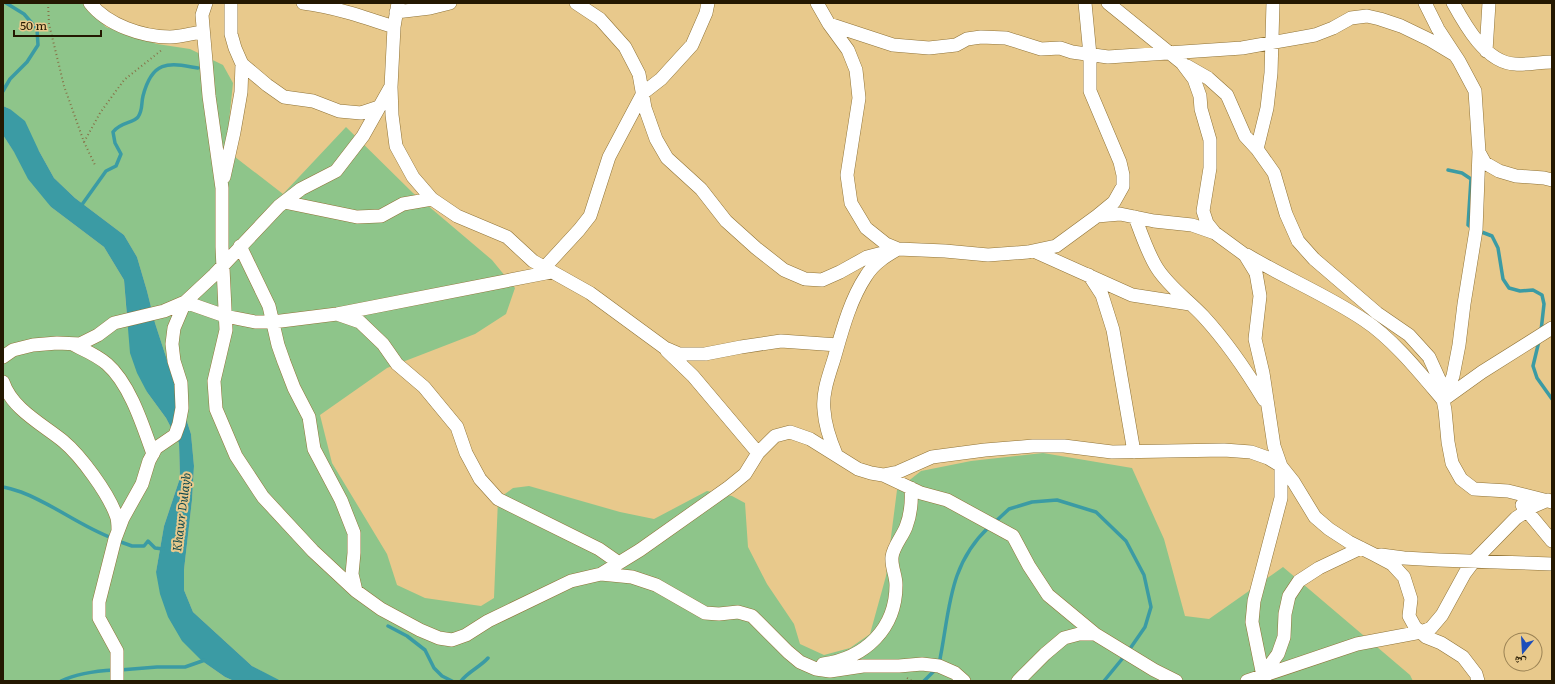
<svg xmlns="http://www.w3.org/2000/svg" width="1555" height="684" font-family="Literata,'Noto Naskh Arabic',serif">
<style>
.green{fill:#8ec58a}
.water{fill:#3b9ba4}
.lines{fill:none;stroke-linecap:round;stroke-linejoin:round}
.stream{stroke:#3b9ba4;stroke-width:3.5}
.minor-casing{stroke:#907337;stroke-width:14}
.path{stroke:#877147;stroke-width:2;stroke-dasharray:1 3;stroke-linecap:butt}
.minor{stroke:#fff;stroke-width:13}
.labels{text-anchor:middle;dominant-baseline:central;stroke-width:4;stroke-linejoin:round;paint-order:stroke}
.water-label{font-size:12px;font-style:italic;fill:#10494e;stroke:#e8c98c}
</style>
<rect width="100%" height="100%" fill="#e8c98c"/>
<path class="green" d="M3 3H83L106 27 157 44 190 49 223 65 233 83 226 150 283 194 346 127 413 193 492 260 515 288 506 314 475 334 387 368 320 415 332 463 387 554 397 585 425 598 481 606 494 598 498 499 513 488 529 486 620 512 654 519 707 491 732 496 745 503 748 547 767 584 794 624 800 644 824 655 850 648 870 634 886 576 897 490 921 471 971 461 1043 453 1132 468 1164 539 1185 616 1209 619 1283 567 1410 675 1413 681H281L277 680 252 666 193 612 184 590V570L192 500 194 466 191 434 155 323 147 291 137 257 124 235 75 198 54 178 39 151 10 109 3 106Z
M3 135 51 207 104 247 124 280 127 319 147 392 166 418 179 443 180 478 164 526 156 572 202 661 225 677 234 681H3Z"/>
<path class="water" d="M3 106 10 109 25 121 39 151 54 178 75 198 124 235 137 257 147 291 155 323 191 434 194 466 192 500 184 570V590L193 612 252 666 281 681H234L225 677 202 661 182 641 168 617 160 594 156 572 164 526 180 478 179 443 166 418 147 392 137 373 130 353 124 280 104 247 51 207 28 179 14 152 3 135Z"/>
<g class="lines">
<path class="stream" d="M3 91 10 79 27 62 38 45 37 29 24 14 6 3
M1448 170 1462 173 1471 179 1468 225 1473 229
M81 206 106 171 116 166 121 154 115 143 113 132C120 122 134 123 138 117 143 110 141 104 143 96 152 61 167 62 198 68
M1479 231 1492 236 1498 248 1503 279 1509 288 1520 291 1533 290 1542 295 1544 304 1541 331
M1539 341 1533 366 1537 378 1552 399
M3 487C9 488 15 490 21 492 53 504 80 526 112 538
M994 523 1009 509 1032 502 1057 500 1096 512 1126 541 1144 575 1151 607 1145 627 1127 653 1104 681
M118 541 132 546H144L148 541 155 548 163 549
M388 626 407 636 425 650 434 668 442 676 452 681
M939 664C950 613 947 566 989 527
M120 670 157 667H185L205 660
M61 681C78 673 95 671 114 670
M461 681C469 671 480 667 488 658
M924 681 936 669"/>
<g class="minor-casing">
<path id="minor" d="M90 3C107 25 143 37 170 37 181 37 193 33 203 32
M206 3 202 15 209 96 222 188V247L226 330 214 381 216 409 236 456 263 497 313 551 356 591 381 609 420 630 439 638 452 640 466 635 488 621 571 581 601 574 632 577 656 585 705 613 719 614 738 612 752 616 788 652 800 662 816 669 830 671 863 666H899L922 664 939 666 955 673 964 681
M231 3V34L235 48 242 64 267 85 284 97 313 101 339 111 361 113 379 107
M303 3C335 7 364 17 394 27
M398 3 394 27 391 87 392 115 396 146 413 177 432 199 457 216 507 237 533 261 590 293 665 348 679 354H705L741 347 781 341 838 345
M576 3 600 19 625 47 639 74 645 108 656 139 667 158 701 189 726 221 756 248 784 270 805 279 822 280 840 272 867 257 898 249 945 251 988 255 1028 252 1056 246 1097 216 1120 214 1154 221 1192 225 1215 233
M817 3 829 24 848 50 856 70 859 98 847 175 851 203 866 228 886 244 898 249C886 256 874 263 866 276 850 300 842 331 834 359 829 375 822 393 824 410 825 426 830 440 836 454
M1085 3 1090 55V91L1120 162 1123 175V186L1114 202 1097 216
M1108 3 1182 63 1194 79 1200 96 1201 109 1210 140V168L1203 211 1207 223 1215 233 1245 255 1256 273 1260 296 1255 339 1263 373 1274 446 1281 466 1293 481 1315 517 1329 529 1349 542 1373 554 1392 564 1404 577 1411 599 1409 616 1415 627 1426 637 1441 643 1463 657 1476 674 1478 681
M1425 3 1438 29 1459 61 1475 91 1479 152 1485 163 1499 171 1516 176 1544 178 1552 180
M1453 3C1465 25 1486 63 1515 64 1527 65 1540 62 1552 62
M396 12 430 8 450 3
M829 24 893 45 929 48 956 45 967 39 981 37 1006 38 1041 49 1060 48 1072 52 1108 57 1242 48 1315 35 1333 28 1351 18 1367 16 1380 19 1401 26 1430 40 1455 55
M1486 51 1489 3
M1187 66 1208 78 1227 95 1245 136 1257 149 1274 173 1286 214 1298 241 1314 259 1377 313 1409 335 1429 357 1439 379 1445 410 1448 442 1452 463 1461 479 1474 489 1508 491 1552 502
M1257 149 1267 108 1271 73 1273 3
M224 177 234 132 241 92 242 64
M284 202 357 217 381 216 403 204 432 199
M1135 217C1141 233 1148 254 1157 268 1169 287 1188 300 1203 316 1227 342 1246 370 1264 400
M240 246 269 306 278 345 284 362 294 388 309 417 314 449 341 500 354 533V553L352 574 356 591
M1034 251 1132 295 1190 304
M1247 255C1285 278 1327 295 1364 320 1393 339 1421 374 1443 400
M544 268 579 230 590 216 609 157 643 93 661 79 692 45 706 13 708 3
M1089 275 1102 295 1113 330 1134 452
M185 302 225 316 255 322H273L337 314 551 272
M337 314 360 322 383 344 397 364 424 387 457 427 466 453 480 479 498 499 599 549 619 563
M72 344C84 350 97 355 107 364 130 384 143 426 153 454
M667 351 693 376 758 453
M3 357 13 350 33 345 57 343 80 344 98 335 114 323 164 311 185 302 214 275 279 206 301 189 336 171 363 136 390 88
M3 382C12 409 42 424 63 441 81 456 108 493 116 515 118 519 118 525 118 530
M1443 400 1453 376 1459 345 1464 304 1476 230 1479 152
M1443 400 1482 372 1552 328
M883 475 898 472 932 457 985 450 1033 446H1064L1112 452 1224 450 1251 452 1268 458 1281 466V498L1254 601 1252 622 1264 681
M1522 505 1552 541
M1381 555 1404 558 1439 560 1552 564
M601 574 640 550 729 487 745 474 758 453 775 436 790 432 810 439 858 469 871 473 883 475 921 493 947 500 1013 536 1029 566 1048 595 1095 634
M823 664C865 658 896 629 896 585 896 575 891 567 892 557 893 547 902 537 906 527 911 514 912 501 911 488
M1262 676 1278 654 1284 637 1285 614 1289 596 1299 581 1319 568 1361 548
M117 681V651L99 618V602L115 539 123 518 142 484 149 461 156 448 175 435 179 424 182 408 181 383 174 361 172 344 174 328 185 302
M1018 681 1045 654 1064 638 1079 634H1095L1154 670 1176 681
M1247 681 1357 644 1421 632 1431 628 1442 615 1465 573 1474 561 1516 518 1534 506 1548 500"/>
</g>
<path class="path" d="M48 3 49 24 64 86 84 142 95 165
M84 142 100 113 124 80 163 49
M907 678 912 681"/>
<use href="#minor" class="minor"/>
</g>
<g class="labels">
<g class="water-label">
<text transform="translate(181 512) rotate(-83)">Khawr Dulayb</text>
</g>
</g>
<rect width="1555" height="684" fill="none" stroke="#241801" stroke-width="8"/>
<g transform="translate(1523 652) rotate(198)"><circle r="19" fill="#e8c98c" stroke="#9a8254"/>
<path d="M0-3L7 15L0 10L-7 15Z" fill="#1c4dba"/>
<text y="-6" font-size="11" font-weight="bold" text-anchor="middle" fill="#241801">ش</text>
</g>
<path d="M14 30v6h87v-6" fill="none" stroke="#241801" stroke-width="2"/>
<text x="20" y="30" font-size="12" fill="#241801" stroke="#e8c98c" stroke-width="3" paint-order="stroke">50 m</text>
</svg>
